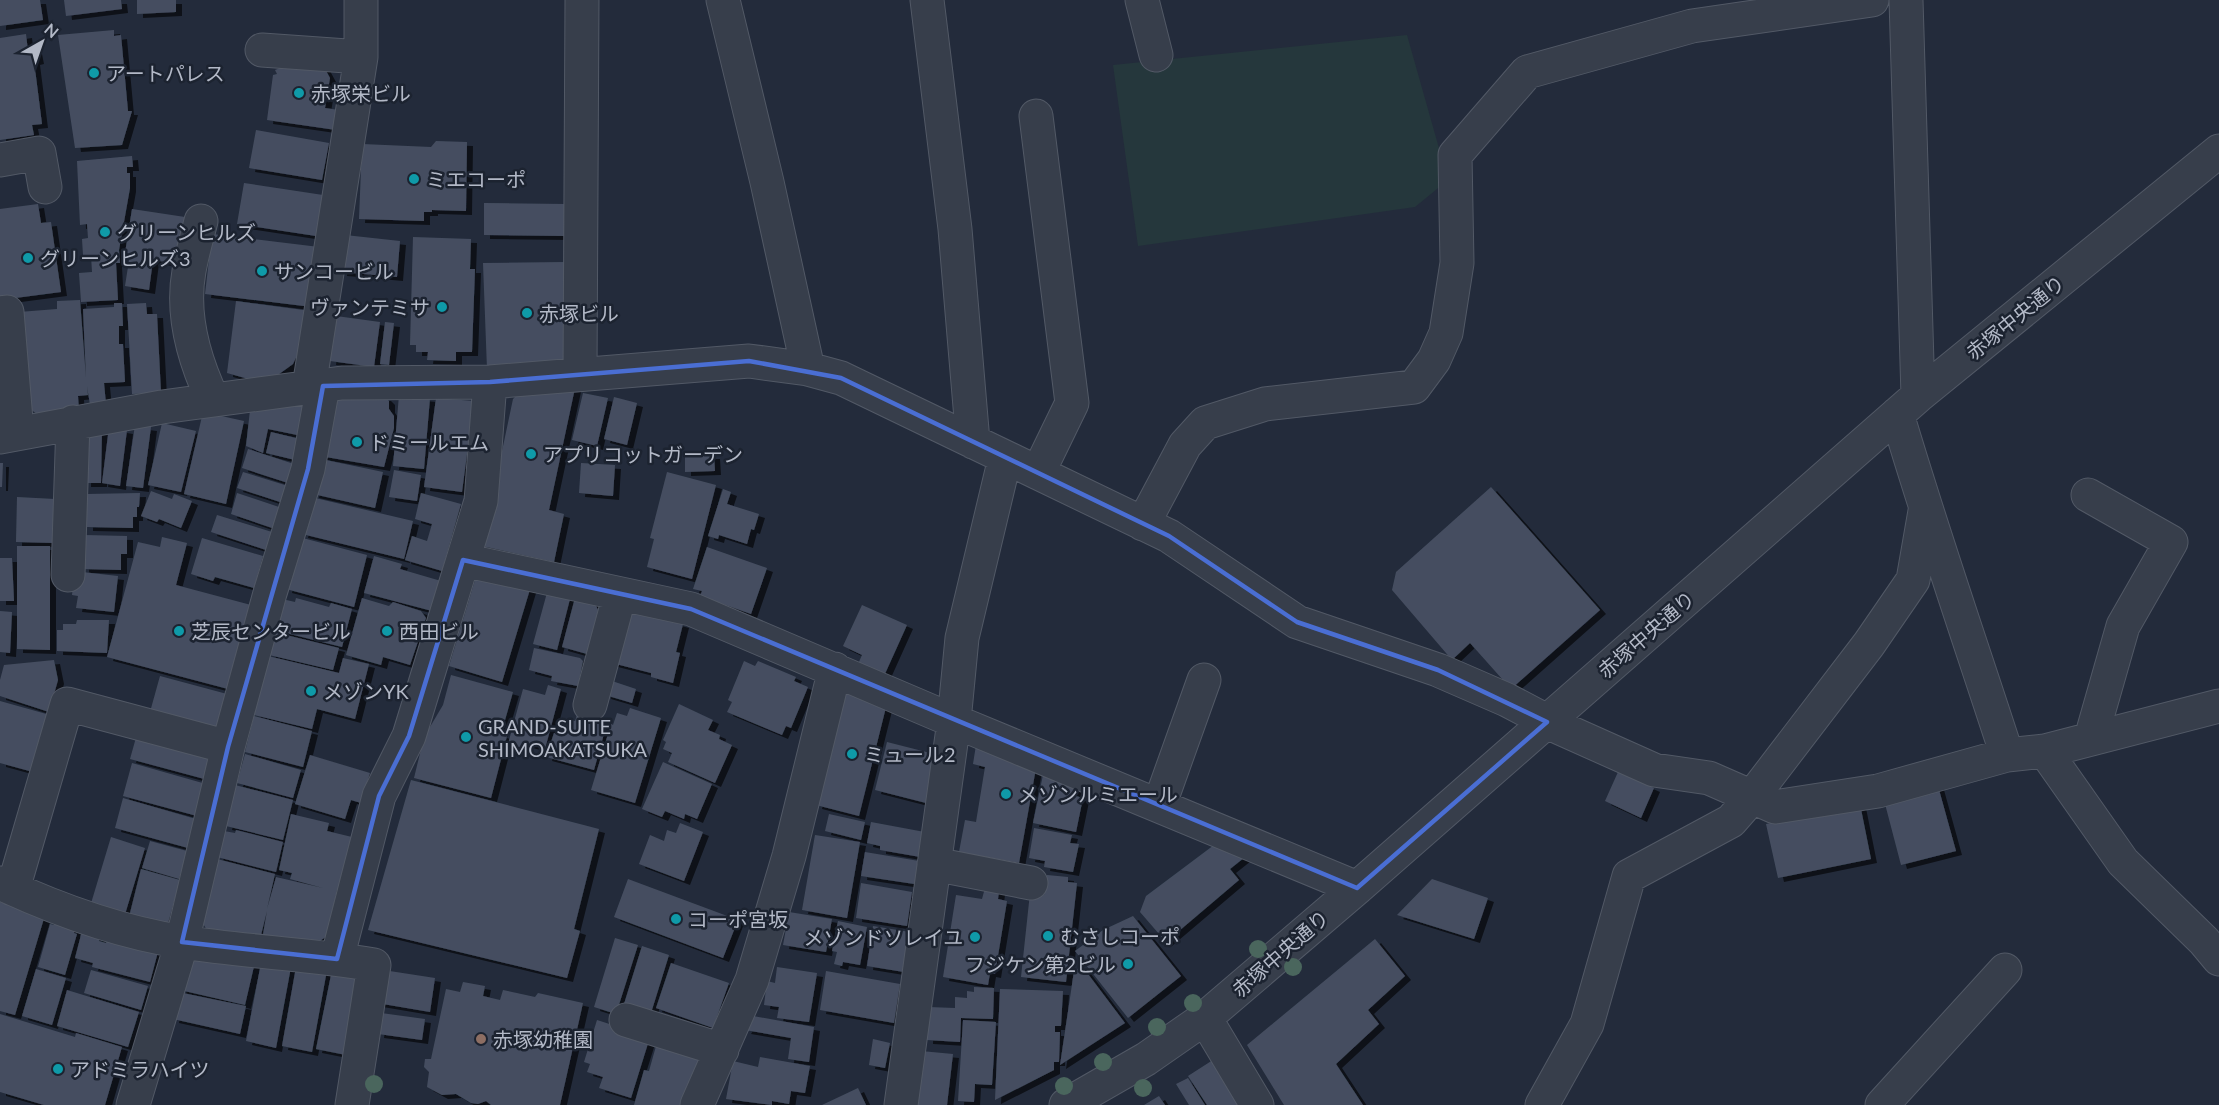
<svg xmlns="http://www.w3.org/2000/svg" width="2219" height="1105" font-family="Lato,'Noto Sans JP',sans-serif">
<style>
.green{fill:#25373c}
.building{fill:#454e60;filter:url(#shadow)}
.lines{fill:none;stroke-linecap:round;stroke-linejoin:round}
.minor-casing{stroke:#525966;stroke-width:35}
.minor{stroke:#373e4b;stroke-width:33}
.tree{fill:#4a665d}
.marked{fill:none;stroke:#4a6ed3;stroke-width:4.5;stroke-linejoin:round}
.culture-dot{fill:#0f9aa8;stroke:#1c2330;stroke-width:2}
.education-dot{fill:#8d6e63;stroke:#1c2330;stroke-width:2}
.labels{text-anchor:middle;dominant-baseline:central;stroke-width:5;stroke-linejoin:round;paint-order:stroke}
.poi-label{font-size:20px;fill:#b3b9c7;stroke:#1c2330;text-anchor:start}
.street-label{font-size:20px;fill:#b3b9c7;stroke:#1c2330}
</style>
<defs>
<filter id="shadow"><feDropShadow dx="6" dy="4" stdDeviation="0" flood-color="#0009"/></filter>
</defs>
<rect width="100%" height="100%" fill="#232b3b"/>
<path class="green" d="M1407 35 1448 180 1415 207 1138 246 1113 65Z"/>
<path class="building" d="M0 0H40L43 20 0 26Z
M64 0H121L122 9 66 16Z
M137 0H176V12L137 14Z
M114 30V36L121 35 128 111H132L122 145 75 148 58 35Z
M26 34 28 51 36 50 38 60 34 61 42 124 32 125 34 135 0 140V38Z
M324 67 330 78 325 108 339 110 336 130 267 120 273 75 277 74 275 70 280 68Z
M256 130 329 143 322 180 249 168Z
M436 141 467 142 466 211 432 210V212H424V221L359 219 362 144 431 147Z
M132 156 133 167H127V173H130V188L119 250 120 263H116L118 300 81 302 79 273 92 272 91 255H83L82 239 88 238 87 224 80 225 77 161Z
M244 183 323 195 316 236 237 224Z
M484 203 565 204V236L484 235Z
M38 204 41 223 51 222 61 292 0 300V209Z
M132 209 185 217 179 264 153 260 149 290 125 286 130 254 125 253Z
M212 234 319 247 312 307 205 294Z
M345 235 400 241 397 277 341 272Z
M413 237 471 239 470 269H475L472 352H456V361L427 360 428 352H416V345H410Z
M566 262 570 363 487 369 483 263Z
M80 300 86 378 83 309 114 307V303H122L123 326H119V344H123L125 382 104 383 106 404 90 405 87 386 88 395 78 396 79 411 37 414 26 406 19 312 57 309V301Z
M236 301 311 311 301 347 293 364 275 377 252 380 227 373Z
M146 303 147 314H157L161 393 132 394 127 304Z
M336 316 380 322 374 367 330 361Z
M385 322 394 323 389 365 380 364Z
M575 388 549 510 564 514 554 562 482 546 513 399 518 394Z
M583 393 608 398 597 446 572 440Z
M399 395 430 398 424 469 393 466Z
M385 397 389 401V409L394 416V428L384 467 320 456 337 399Z
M614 397 637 403 627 445 604 439Z
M436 398 474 401 462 492 424 487Z
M308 399 302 436 268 429 263 453 246 446 251 401Z
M203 412 244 421 226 504 184 494Z
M162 423 196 431 181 492 148 485Z
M135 425 151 427 143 488 126 486Z
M109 427 127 430 120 486 102 483Z
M86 428H102L101 483H85Z
M271 432 300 439 295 460 266 453Z
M248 449 294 464 288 483 242 468Z
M685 455H714L715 471 685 472Z
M321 459 383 472 375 508 313 494Z
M0 463H3L2 487H0Z
M581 463 615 465 613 496 579 493Z
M394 470 421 475 417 501 389 497Z
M243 472 288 486 283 503 237 488Z
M667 472 716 485 692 579 647 567 654 539 650 538Z
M1491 487 1600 610 1511 689 1470 643 1452 660 1392 590 1396 572Z
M723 489 731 492 727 504 759 514 754 530 751 529 747 544 719 535 718 539 708 536Z
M151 491 172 499 174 494 192 501 181 528 159 519 157 522 141 516Z
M140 493 139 507H137V517H133V528L87 527V494Z
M237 493 282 508 275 529 231 514Z
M421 493 461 504 442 571 405 560 412 536 427 541 432 524 415 519Z
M17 497 55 499 54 543 16 542Z
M311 497 413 521 404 559 302 534Z
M217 515 272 532 266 550 211 532Z
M84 535 127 536V554H121V570L83 569Z
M162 537 187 543 176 585 251 605 228 689 107 657 138 542 160 547Z
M299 537 367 555 354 607 286 589Z
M202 538 263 556 254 588 215 577 213 581 191 574Z
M17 546H50V650L17 649Z
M707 547 767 568 751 614 700 596 702 591 693 589Z
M374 556 402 564 400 569 441 581 432 611 364 593Z
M0 558H12L14 601H0Z
M82 572 118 576 114 612 76 608 78 596 72 595 74 575Z
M476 577 531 586 502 682 449 666Z
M548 589 571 595 557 650 533 644Z
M576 594 593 599 598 610 587 654 562 647Z
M296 598 329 607 331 603 352 609 342 647 274 630 282 599 295 602Z
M362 598 389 606 393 602 421 611 426 618 410 665 383 657 381 665 346 655Z
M862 605 907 625 884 676 858 664 862 655 843 646Z
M631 610 683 624 676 652 680 653 673 683 651 677V673L612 663Z
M0 611 12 612 10 653 0 652Z
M77 620H109L107 653 57 651V630H63V624H76Z
M274 632 339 648 333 670 269 655Z
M534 648 580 658 583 661 578 686 551 681 552 676 529 670Z
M268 656 339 673 343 658 369 664 355 719 317 709 312 729 254 715Z
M54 660 58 680 49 712 0 696V680L4 665Z
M744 661 755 666 758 661 796 677 794 681 808 687 791 728 786 726 782 735 727 712 732 702 728 700Z
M451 675 513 692 501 734 507 736 491 798 414 778 424 737 443 705Z
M160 676 227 694 217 730 150 712Z
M609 680 636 689 632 703 605 695Z
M548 685 561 689 545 749 527 744 525 749 508 744 523 689 545 695Z
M844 693 887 703 859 816 816 805Z
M0 701 50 715 33 772 0 763Z
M679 704 713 720 708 730 720 735 719 739 732 745 715 783 668 762 672 753 663 749 666 742 663 740Z
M630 708 661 718 635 803 591 790 611 724 613 725 617 713 627 716Z
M577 715 607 723 594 770 546 757 554 733 559 734 563 718 575 721Z
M254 716 312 731 303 767 245 752Z
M137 734 215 756 208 780 130 759Z
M887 742 942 756 930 804 875 790Z
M976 745 1036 768 1019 863 959 852 965 820 976 822 985 767 973 764Z
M245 754 301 770 293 798 237 783Z
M310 755 370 773 361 803 351 800 345 819 295 804Z
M663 762 712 784 697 819 685 814 684 819 665 811 662 817 642 809Z
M132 763 206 784 197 816 123 796Z
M1618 772 1654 788 1641 818 1605 801Z
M1043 775 1079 783 1076 796 1083 798 1076 832 1033 823Z
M411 780 599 829 574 929 580 931 567 978 368 930Z
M235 785 293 800 283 840 226 826Z
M1938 786 1956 851 1901 865 1884 800Z
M123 798 196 819 188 848 115 828Z
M1860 804 1871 859 1778 878 1766 824Z
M291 814 329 823 327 831 352 837 340 891 337 890 327 936 317 943 262 940 267 911 260 939 208 932 201 920 217 859 275 874 267 909 276 877 323 888 290 879 292 873 279 870Z
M829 814 865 822 861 840 825 831Z
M871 822 930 833 926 858 880 850V846L867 843Z
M680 823 703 832 684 881 639 864 650 835 664 841 667 830 676 833Z
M1034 828 1072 835 1070 843 1079 844 1073 872 1044 867 1045 861 1029 858Z
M236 830 283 842 276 872 217 857 224 831 235 833Z
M815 835 860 842 847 918 802 910Z
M111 837 145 848 123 921 89 910Z
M150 841 187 851 179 879 142 868Z
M1214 845 1245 857 1230 869 1239 880 1166 942 1140 912 1146 896Z
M865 852 925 862 921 885 861 876Z
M141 869 180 880 167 927 128 921Z
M1047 875 1068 877V882L1077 883 1066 982 1021 977 1030 893 1044 895Z
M628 879 738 920 723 958 614 917Z
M1432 879 1488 898 1474 939 1397 915Z
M861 883 912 892 907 926 856 918Z
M985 888 999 891 998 899 1007 901 995 974 990 973 988 985 943 977 956 895 982 899Z
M0 902 45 915 15 1015 0 1011Z
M789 912 832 919 826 952 783 945Z
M1133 916 1181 976 1128 1018 1075 951 1103 930Z
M838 921 867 927 860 965 843 962 842 966 834 964 837 952 832 951Z
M55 922 75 928 74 933 77 934 65 975 38 967 50 924 54 925Z
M873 926 916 933 910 973 867 966Z
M83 927 102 932 99 941 106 943 109 934 159 948 150 982 92 967 93 963 75 958Z
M615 938 638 945 616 1014 594 1007Z
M1375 939 1405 976 1368 1010 1379 1024 1336 1064 1363 1105H1284L1247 1045Z
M642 946 669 955 651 1013 624 1004Z
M198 954 255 962 245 1005 180 990 186 960Z
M261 963 291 967 276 1048 246 1041Z
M671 963 729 983 713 1028 656 1008Z
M1082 966 1125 1023 1060 1065 1074 971Z
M296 967 327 970 312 1052 282 1046Z
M777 967 817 973 809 1022 777 1018 779 1007 764 1005 767 981 775 983Z
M36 969 66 978 52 1025 22 1016Z
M91 970 148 986 141 1010 84 993Z
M332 970 361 976 346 1055 316 1049Z
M383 970 435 978 430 1012 377 1003Z
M826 971 900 984 894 1023 820 1010Z
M463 982 485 986 483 996 500 1000 503 990 535 997 538 993 583 1003 560 1105H491L486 1101 478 1104 471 1103 456 1094 442 1095 427 1087 429 1072 424 1067 425 1059H431L446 989 460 992Z
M974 987 994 988 993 1019 961 1018 960 1042 927 1040 928 1007 955 1008V997L967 998V991L974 992Z
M1000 989 1063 991 1061 1026H1055V1032H1060L1059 1062H1054V1070L995 1100Z
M67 990 139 1012 128 1047 57 1026Z
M178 992 246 1006 240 1034 173 1019Z
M381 1013 425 1019 422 1040 378 1034Z
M0 1014 75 1037 76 1033 122 1047 105 1105H44L0 1092Z
M753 1016 814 1027 809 1062 788 1059 791 1038 745 1030Z
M597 1020 650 1037 631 1098 599 1088 603 1077 587 1072 590 1064 584 1062Z
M963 1020 996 1022 992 1085 975 1084 974 1102 958 1101Z
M658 1039 705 1053 682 1105H634L644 1070 649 1071Z
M873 1039 890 1043 885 1068 869 1065Z
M921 1051 953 1054 947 1105H915Z
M760 1057 810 1066 805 1093 791 1091 789 1104 772 1101V1105L726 1099 733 1061 758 1067Z
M1216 1058 1245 1105H1207L1188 1076Z
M1188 1078 1205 1105H1189L1176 1084Z
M858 1088 866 1105H822Z
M1159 1096 1165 1105H1144Z"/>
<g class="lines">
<g class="minor-casing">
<path id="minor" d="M723 0 767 182 808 369
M927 0 955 229 973 442
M1142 0 1156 55
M1906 0 1918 396
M262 50 361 57
M1036 116 1072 403 1038 473
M0 160 39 153 45 187
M201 221C197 237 192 254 189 271 181 315 194 360 213 400
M0 313 7 312 17 432
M580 374 582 0
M309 387 361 57V0
M1897 414C1931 529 1970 641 2007 755
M0 437 162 407 342 383 490 382 749 361 808 369 841 378 1169 536 1297 622 1438 670 1507 700 1560 728 1654 770 1709 778 1775 807 1878 791 2007 755 2045 751 2219 706
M2088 495 2171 542 2123 626 2091 738
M1143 524 1185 445 1205 423 1265 404 1414 387 1434 360 1446 333 1457 263 1455 155 1527 72 1692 26 1872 0
M463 560 691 609 954 721 1357 888
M68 575 73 422
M590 705 620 594
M2045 751 2123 862 2204 941 2219 959
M1159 806 1204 680
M934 864 1031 883
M0 883C58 910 119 932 183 942 246 952 310 954 374 965L352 1105
M13 889 67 704 228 747
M337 959 379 796 409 736 481 501 490 382
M1205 1018 1257 1105
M626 1020 722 1050
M133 1105 182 942 228 747 270 593 308 469 323 386
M697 1105 752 980 789 856 835 669
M901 1105 954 721 962 638 1005 458
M1066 1105 1146 1059 1205 1018 1357 888 1918 396 2219 151
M1542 1105 1587 1024 1629 876 1731 821 1752 797 1869 644 1913 580 1925 511
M1882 1105 2005 970"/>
</g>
<use href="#minor" class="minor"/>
</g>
<g class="tree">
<circle cx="1258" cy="949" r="9"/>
<circle cx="1293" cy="967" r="9"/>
<circle cx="1193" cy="1003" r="9"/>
<circle cx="1157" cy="1027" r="9"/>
<circle cx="1103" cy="1062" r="9"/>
<circle cx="374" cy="1084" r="9"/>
<circle cx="1064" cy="1086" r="9"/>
<circle cx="1143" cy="1088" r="9"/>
</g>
<path class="marked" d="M749 361 841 378 1169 536 1297 622 1438 670 1547 722 1357 888 691 609 463 560 409 736 379 796 337 959 182 942 228 747 308 469 323 386 490 382Z"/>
<g class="culture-dot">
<circle cx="94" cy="73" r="6"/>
<circle cx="299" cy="93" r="6"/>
<circle cx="414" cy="179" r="6"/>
<circle cx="105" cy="232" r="6"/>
<circle cx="28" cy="258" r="6"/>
<circle cx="262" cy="271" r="6"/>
<circle cx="442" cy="307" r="6"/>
<circle cx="527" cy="313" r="6"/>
<circle cx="357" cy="442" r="6"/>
<circle cx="531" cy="454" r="6"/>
<circle cx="179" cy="631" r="6"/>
<circle cx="387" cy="631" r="6"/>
<circle cx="311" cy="691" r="6"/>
<circle cx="466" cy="737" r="6"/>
<circle cx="852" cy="754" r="6"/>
<circle cx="1006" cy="794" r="6"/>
<circle cx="676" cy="919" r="6"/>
<circle cx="1048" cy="936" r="6"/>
<circle cx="975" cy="937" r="6"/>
<circle cx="1128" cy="964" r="6"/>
<circle cx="58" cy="1069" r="6"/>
</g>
<circle class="education-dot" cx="481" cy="1039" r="6"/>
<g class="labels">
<g class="poi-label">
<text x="106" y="73">アートパレス</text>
<text x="311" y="93">赤塚栄ビル</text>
<text x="426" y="179">ミエコーポ</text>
<text x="117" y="232">グリーンヒルズ</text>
<text x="40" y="258">グリーンヒルズ3</text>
<text x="274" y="271">サンコービル</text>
<text x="430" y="307" text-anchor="end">ヴァンテミサ</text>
<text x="539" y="313">赤塚ビル</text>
<text x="369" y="442">ドミールエム</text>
<text x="543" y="454">アプリコットガーデン</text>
<text x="191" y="631">芝辰センタービル</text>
<text x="399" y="631">西田ビル</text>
<text x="323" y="691">メゾンYK</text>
<text x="478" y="726">GRAND-SUITE<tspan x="478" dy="23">SHIMOAKATSUKA</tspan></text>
<text x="864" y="754">ミュール2</text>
<text x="1018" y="794">メゾンルミエール</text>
<text x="688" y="919">コーポ宮坂</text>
<text x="1060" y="936">むさしコーポ</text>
<text x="963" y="937" text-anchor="end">メゾンドソレイユ</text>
<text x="1116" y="964" text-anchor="end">フジケン第2ビル</text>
<text x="493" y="1039">赤塚幼稚園</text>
<text x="70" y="1069">アドミラハイツ</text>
</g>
<g class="street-label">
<text transform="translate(2015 317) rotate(-39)">赤塚中央通り</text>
<text transform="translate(1646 634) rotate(-41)">赤塚中央通り</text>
<text transform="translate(1280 953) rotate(-41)">赤塚中央通り</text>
</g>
</g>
<g transform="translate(42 42) rotate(40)" stroke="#1c2330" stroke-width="4.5" paint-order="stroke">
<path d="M0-4.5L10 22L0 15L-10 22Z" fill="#b3b9c7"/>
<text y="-9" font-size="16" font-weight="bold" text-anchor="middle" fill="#b3b9c7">N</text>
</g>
</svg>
